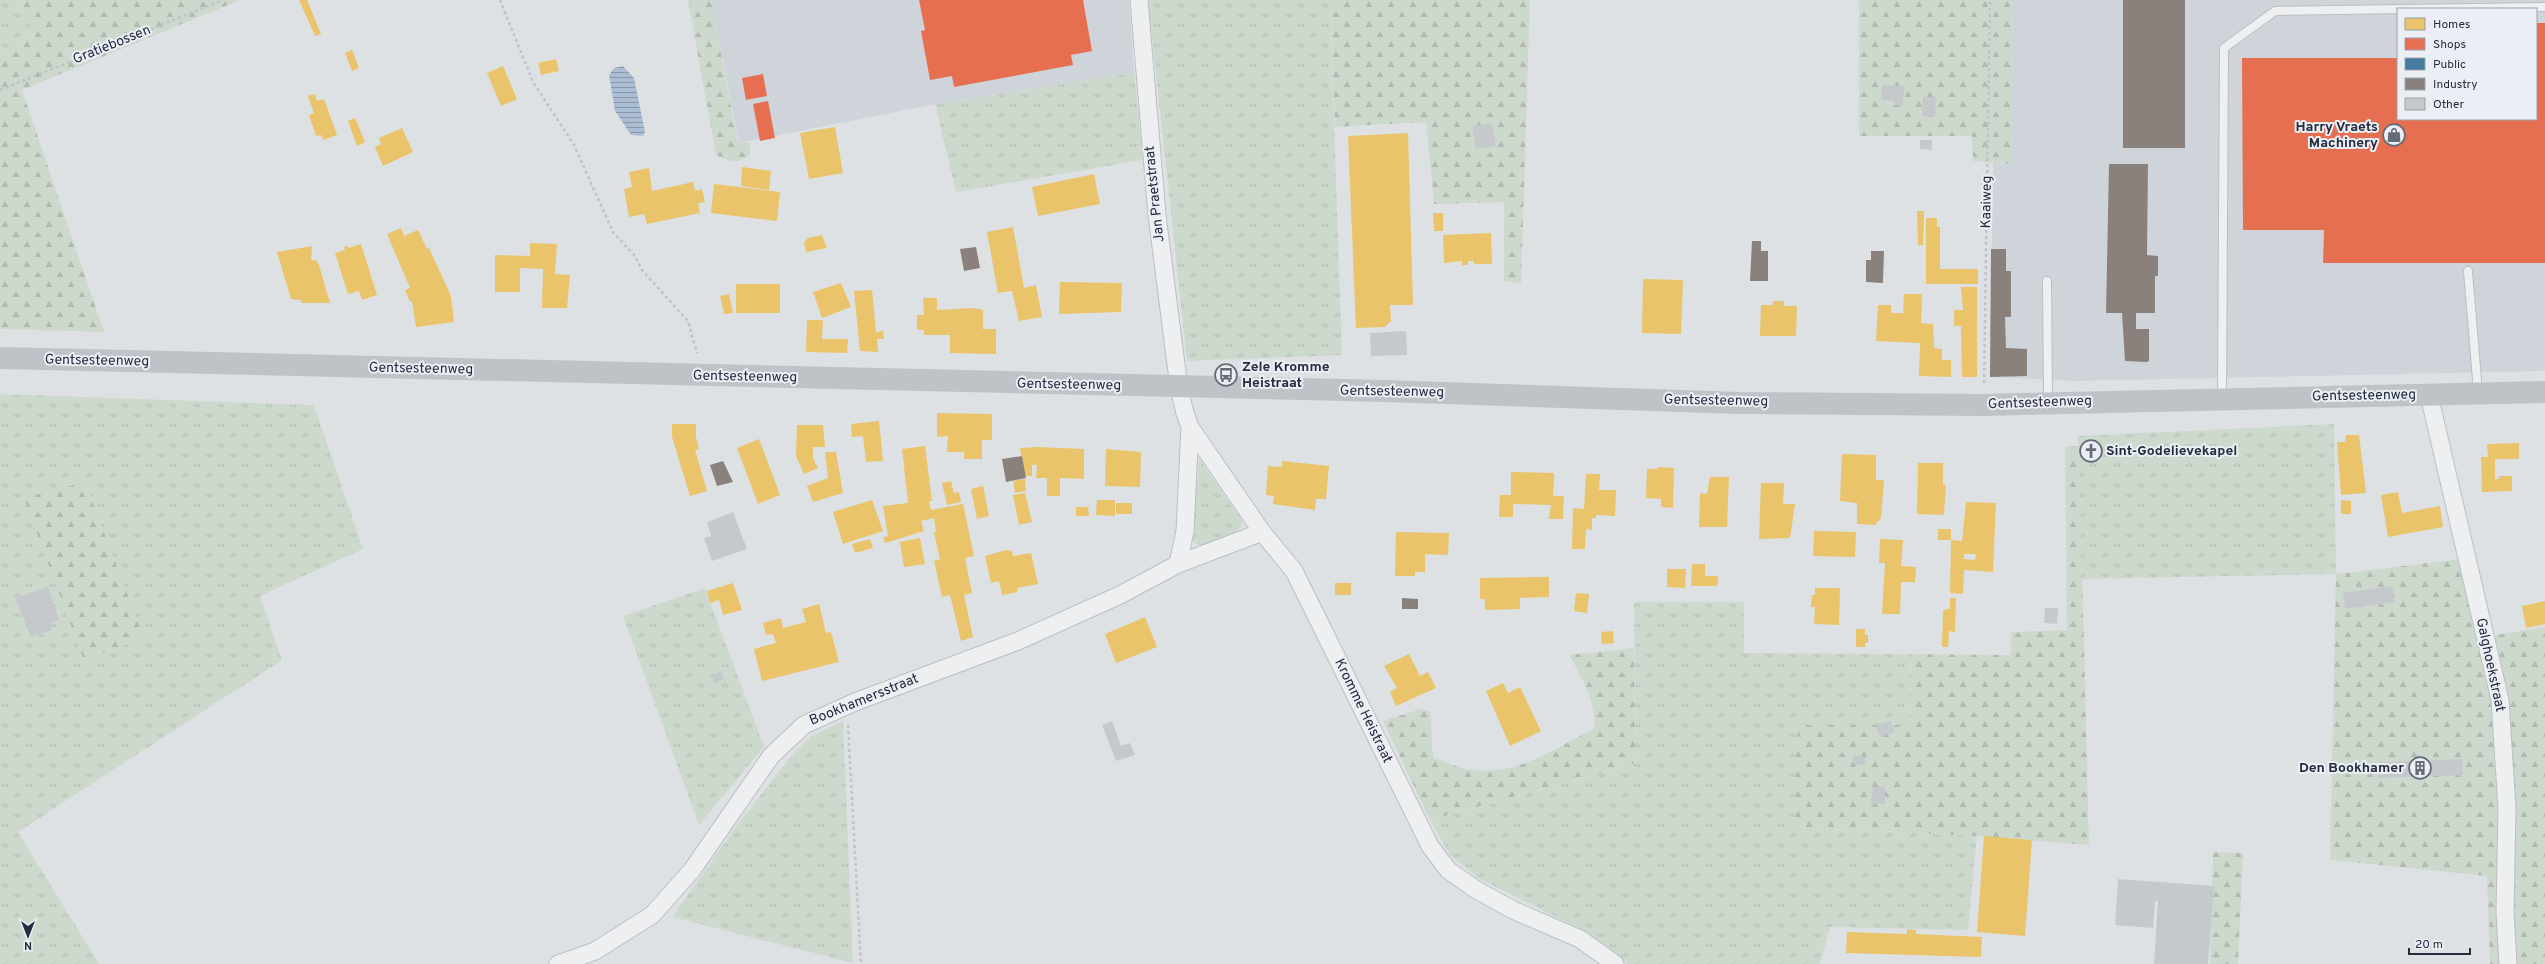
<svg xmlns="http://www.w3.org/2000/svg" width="2545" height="964" font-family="Overpass,sans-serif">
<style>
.built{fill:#cfd4db;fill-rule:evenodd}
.grass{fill:url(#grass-tufts)}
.forest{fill:url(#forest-firs)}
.water{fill:url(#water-rules)}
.homes{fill:#e9c46a;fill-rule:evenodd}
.shops{fill:#e76f51}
.public{fill:#457b9d}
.industry{fill:#8a817c}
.building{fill:#c6c9cc}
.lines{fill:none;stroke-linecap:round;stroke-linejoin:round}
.service-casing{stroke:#bcbfc2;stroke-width:10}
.minor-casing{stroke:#bcbfc2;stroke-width:19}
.path{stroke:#c0c2c7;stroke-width:2.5;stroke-dasharray:3 3;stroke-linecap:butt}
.service{stroke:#edeff1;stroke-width:8}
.minor{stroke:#edeff1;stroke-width:17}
.secondary{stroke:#bfc2c7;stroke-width:22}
.labels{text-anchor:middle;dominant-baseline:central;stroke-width:4;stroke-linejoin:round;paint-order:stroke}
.street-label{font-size:14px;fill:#242d3e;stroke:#ebeff5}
.poi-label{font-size:14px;font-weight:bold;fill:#242d3e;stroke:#ebeff5;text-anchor:end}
</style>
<defs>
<pattern id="grass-tufts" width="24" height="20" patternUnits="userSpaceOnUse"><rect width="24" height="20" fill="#ced9ce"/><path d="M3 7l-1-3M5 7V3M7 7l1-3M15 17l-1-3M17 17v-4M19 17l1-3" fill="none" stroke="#b1bbb2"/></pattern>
<pattern id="forest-firs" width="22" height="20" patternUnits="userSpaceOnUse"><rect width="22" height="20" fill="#ced9ce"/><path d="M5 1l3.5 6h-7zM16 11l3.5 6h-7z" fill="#b1bbb2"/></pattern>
<pattern id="water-rules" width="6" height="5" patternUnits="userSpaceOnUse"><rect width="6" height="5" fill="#aabdd2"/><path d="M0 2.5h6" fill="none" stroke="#8a9aac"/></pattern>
</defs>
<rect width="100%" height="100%" fill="#dee1e4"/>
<path class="built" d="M711 0H1129L1134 72 935 104 739 143Z
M2014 0H2545V371L2073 381 1990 377 1993 163 2011 164ZM2398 9H2536V119H2398Z"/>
<path class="grass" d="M0 0H15L36 35 0 51Z
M1148 0H1330L1342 355 1187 361Z
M1134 72 1143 160 956 192 935 104Z
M0 394 314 405 363 549 260 596 282 660 18 832 99 964H0Z
M2334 424 2336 574 2081 579 2078 436Z
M1199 459 1241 519 1242 524 1235 533 1199 546 1194 542 1192 537Z
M705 588 764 747 699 825 623 616Z
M1634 602H1744V653L1912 654 1910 725 1794 827 1977 836 1968 930 1830 927 1820 964H1627L1576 927 1478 878 1450 855 1430 820 1636 763Z
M843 721 853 963 672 917 738 824 792 755 810 737Z"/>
<path class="forest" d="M15 0H240L22 90 104 332 0 329V51L36 35Z
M688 0H711L738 143H750V155C737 165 730 161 716 155Z
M1330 0H1530L1521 283 1504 281V202L1434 204 1426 122 1335 127Z
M1859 0H2014L2011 164 1973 161 1972 136H1859Z
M2079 446 2089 845 1977 836 1794 827 1798 725H1910L1912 654 2010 655 2012 632 2067 630 2065 447Z
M85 482 144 638 84 661 24 498Z
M2469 558 2490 636 2545 627V964H2490L2487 876 2330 860 2336 574Z
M1634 648 1636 763 1430 820 1383 721 1421 709 1430 712C1433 728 1430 742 1434 758 1444 761 1455 767 1466 769 1515 777 1552 751 1594 728 1596 701 1582 678 1569 655Z
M2213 852 2243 853 2238 964H2210Z"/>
<path class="water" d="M623 66 634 78 645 132 643 136 631 135 615 111 609 75 614 68Z"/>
<path class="homes" d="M299 0H307L321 34 315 36Z
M352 50 359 68 352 71 345 53Z
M556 59 559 71 541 75 538 63Z
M503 66 517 99 501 106 487 73Z
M315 94 317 101 324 99 337 135 323 140 321 135 316 136 309 115 314 113 308 96Z
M355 118 365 142 357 146 348 121Z
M835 127 843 173 809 179 800 133Z
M402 128 413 152 383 166 375 147 381 144 379 138Z
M1408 133 1413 305H1390L1391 321 1385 327 1356 328 1348 136Z
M742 167 771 171 769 190 741 186Z
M649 168 652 191 693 182 695 191 702 189 705 202 698 203 700 213 647 224 644 214 629 217 624 189 632 187 629 172Z
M1094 174 1100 204 1038 216 1032 187Z
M714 184 780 192 777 221 711 213Z
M1917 211H1924L1923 245H1918Z
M1433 213H1443V231H1434Z
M1926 218H1937V227H1940V269H1978V284H1926Z
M1013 227 1024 288 1036 285 1042 317 1019 321 1012 291 998 293 987 232Z
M401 228 404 236 418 230 427 249 429 248 451 296 454 322 416 327 412 301 410 302 405 290 410 288 387 234Z
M1491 233 1492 264H1474V261H1468V265H1462V261L1444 263 1443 235Z
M822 235 827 248 806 252 804 243 808 238Z
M530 243 557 244 555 274 570 275 567 308H542L543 269 520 268V292H495V255L530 256Z
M361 244 377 295 362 300 359 291 348 294 335 253 345 250 344 247 348 246 349 248Z
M312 246 311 260H316L319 265 330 303H301V300L291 299 277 252Z
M1643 279 1683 280 1681 334 1642 333Z
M1060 282 1122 283 1121 312 1059 314Z
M841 283 851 307 822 318 813 292Z
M736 284H780V313H736Z
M1961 287H1977V377H1962L1961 326H1954V310H1963Z
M872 290 876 332 883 331 884 339H877L878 352 860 351 854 291Z
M729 294 733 313 724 314 720 296Z
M1904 294H1922L1921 323 1933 324 1934 348 1942 349V360H1951V377L1919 376 1920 343 1876 341 1878 305H1891V313H1903Z
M923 298H937V310L972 308 983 310V329H996V354L950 353V335H924V330H917V315H924Z
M1773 301H1784V306H1797L1796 336H1760L1761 305H1773Z
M807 320H823L822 339H848L847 353 806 352Z
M937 413 992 414V440H982V459H964V449L963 452H947L948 436 937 437Z
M879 421 883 461 866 462 863 436 852 437 851 424Z
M672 424H696V437L699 449 695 450 707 491 690 496 672 437Z
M797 425H823L825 447H813V458L818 468 804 474 796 456Z
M2346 435H2359L2366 493 2341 495 2337 442H2345Z
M759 439 780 495 758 504 737 448Z
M2519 443V459H2495V479H2499V476H2512V491L2482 492 2481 457H2488L2487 444Z
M925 446 932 501H929L931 510 963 504 974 556 965 558 972 593 964 595 973 637 961 641 950 595 942 597 934 561 940 559 934 533 936 532 934 518 921 521 924 531 885 543 883 537 888 536 883 506 908 503 902 449Z
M1037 447 1084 449V479L1060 478V496H1047V478H1036L1037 465H1032V476H1025L1020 448Z
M1106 449 1141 452 1140 487 1105 486Z
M825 452H836L843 493 813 502 807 486 828 478Z
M1842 454 1876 455V480H1884L1881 518 1875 525 1857 524V503L1840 501Z
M1282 461 1329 466 1326 499H1316L1315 510 1273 504 1274 496 1266 495 1268 466 1282 467Z
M1918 463H1943V485H1946L1944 514 1942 515 1917 514Z
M1657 467 1674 468 1673 508 1661 507V499L1646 498 1647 469H1657Z
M1511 472 1554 473 1553 496H1564L1563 519H1549L1551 505 1513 504V517H1499L1500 495H1511Z
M1586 474H1600L1599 490H1616L1615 516 1596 515V518H1592V530L1586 529 1585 549H1572L1573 508 1584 509Z
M1710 477H1729L1727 527H1699L1700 493 1707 494Z
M1025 479 1026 491 1015 493 1013 481Z
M951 481 954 493 959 492 961 502 947 505 942 483Z
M1761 483H1784L1783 504H1795L1790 538 1759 539Z
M983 486 989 516 977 519 971 489Z
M2398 492 2402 513 2440 506 2443 527 2388 537 2381 495Z
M1025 493 1032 522 1019 525 1013 495Z
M872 500 883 531 843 544 833 512Z
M1097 500H1115V516L1096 515Z
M2341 500 2351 501V514H2341Z
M1966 502 1996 503 1993 572 1964 570 1963 594 1950 593 1951 540 1962 541ZM1964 554H1976L1975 560 1964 559Z
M1116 503H1132V514H1116Z
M1076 507H1088L1089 516H1076Z
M1938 529H1951V540H1938Z
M1814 531 1856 532 1855 557 1813 556Z
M1396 532 1449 533 1448 555 1425 554V572H1415V576H1395Z
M920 538 925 564 904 567 900 542Z
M870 539 873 548 855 553 852 544Z
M1880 539 1903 540 1901 566 1916 567 1915 582H1901L1900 614H1882L1885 563H1879Z
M1006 550 1012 551 1013 556 1031 553 1038 584 1017 588V592L1002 595 999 581 991 583 985 556Z
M1692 564H1705V576H1718L1717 586H1691Z
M1667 569H1686L1685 588 1667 587Z
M1549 577V597L1520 598V609L1485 610V599H1480V578Z
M733 583 742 610 723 615 719 600 710 603 707 591Z
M1335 583H1351V595H1335Z
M1815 588H1840L1839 625 1814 624 1815 607H1811L1812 595H1815Z
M1576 593 1589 594 1587 613 1574 611Z
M1950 598H1956L1955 632 1949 631 1948 647H1942L1943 610 1950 609Z
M2545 601V624L2526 628 2522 606Z
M819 604 826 633 831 632 839 662 762 681 754 649 776 643 773 634 766 635 763 623 781 618 783 628 806 622 802 609Z
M1145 617 1157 647 1116 663 1105 634Z
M1856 629H1865V635H1868V643H1865V647H1856Z
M1613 631 1614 643 1602 644 1601 632Z
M1409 654 1420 676 1428 672 1436 688 1396 706 1390 692 1397 688 1384 666Z
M1503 683 1508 693 1520 687 1541 731 1510 746 1486 691Z
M1984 836 2032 840 2025 936 1977 932Z
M1907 929 1916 930V934L1982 937 1981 957 1846 953 1847 932 1907 934Z"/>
<path class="shops" d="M919 0H1083L1092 51 1071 55 1073 65 954 87 952 76 930 80 921 31 925 30Z
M2536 23H2545V263H2323L2324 230H2243L2242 58H2398V119H2536Z
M763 74 767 96 746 100 742 78Z
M768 101 775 138 760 141 753 104Z"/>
<path class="public" d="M2095 442V460H2086V443Z"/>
<path class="industry" d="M2123 0H2185V148H2123Z
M2109 164H2148L2147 255 2158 256V276H2155V313H2136V329H2149V361L2147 362 2125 361 2122 313H2106Z
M1752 241H1761V251H1768V281H1750Z
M976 247 980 268 964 271 960 249Z
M1991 249H2006V271H2011V317H2005L2006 348 2027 349V376L1990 377Z
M1871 251H1884L1883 283 1866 282V260H1871Z
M1022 456 1026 478 1006 482 1002 459Z
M723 461 733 482 717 486 710 465Z
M1402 598 1418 599V609H1402Z"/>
<path class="building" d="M1882 85 1904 86 1903 105H1894L1895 101 1881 100Z
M1923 97H1936L1935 117 1922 116Z
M1492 123 1496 146 1476 149 1472 126Z
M1920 140H1932V150L1920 149Z
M1406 331 1407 355 1371 356 1370 333Z
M733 512 747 549 712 561 704 538 711 536 707 522Z
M2392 586 2395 602 2345 609 2343 593Z
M48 587 59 620 49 624 52 630 31 637 15 598Z
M2045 608H2058L2057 624 2044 623Z
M721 671 724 679 715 683 711 675Z
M1112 721 1121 746 1130 743 1135 755 1116 761 1102 725Z
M1890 721 1895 732 1880 737 1876 725Z
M1853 756 1865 757V765L1853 764Z
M2462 759 2463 775 2378 778V762Z
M1873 787H1885V804H1871Z
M2118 879 2214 886 2208 964H2154L2158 901H2155L2153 928 2115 925Z"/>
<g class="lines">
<g class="service-casing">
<path id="service" d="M2468 271 2478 392
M2047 281 2048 402
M2222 398 2224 48 2275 11 2545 7"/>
</g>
<g class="minor-casing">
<path id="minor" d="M1139 0 1157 215 1179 388 1185 413 1190 427 1262 532 1294 571 1430 846 1448 870 1475 889 1513 910 1580 939 1615 964
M2429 395 2500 700 2507 808 2505 912 2508 964
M1178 564 1185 531 1190 427
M558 964 595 951 652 915 692 870 771 756 804 725 855 702 1018 641 1120 595 1178 564 1262 532"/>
</g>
<path class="path" d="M500 0 533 82 574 145 613 232 635 256 642 270 688 321 697 353
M0 90 223 0
M1984 383 1990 0
M848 725 861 964"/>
<use href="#service" class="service"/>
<use href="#minor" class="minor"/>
<path class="secondary" d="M0 358 1385 391 1740 403 1983 405 2545 392"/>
</g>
<defs>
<g id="shop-ring" transform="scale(1.15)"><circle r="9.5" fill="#ebeff5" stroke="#656c78" stroke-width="1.5"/><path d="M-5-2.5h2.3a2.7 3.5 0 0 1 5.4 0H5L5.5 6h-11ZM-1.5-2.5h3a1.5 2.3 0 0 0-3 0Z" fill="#656c78"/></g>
<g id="bus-ring" transform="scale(1.15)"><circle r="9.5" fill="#ebeff5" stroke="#656c78" stroke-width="1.5"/><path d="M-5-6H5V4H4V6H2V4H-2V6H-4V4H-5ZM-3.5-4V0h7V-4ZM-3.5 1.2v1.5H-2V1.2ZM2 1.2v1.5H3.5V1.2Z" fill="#656c78"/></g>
<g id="church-ring" transform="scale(1.15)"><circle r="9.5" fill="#ebeff5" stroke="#656c78" stroke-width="1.5"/><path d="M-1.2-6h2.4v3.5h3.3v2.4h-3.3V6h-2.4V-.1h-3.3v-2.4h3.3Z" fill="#656c78"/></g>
<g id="building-ring" transform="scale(1.15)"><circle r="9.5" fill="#ebeff5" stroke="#656c78" stroke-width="1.5"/><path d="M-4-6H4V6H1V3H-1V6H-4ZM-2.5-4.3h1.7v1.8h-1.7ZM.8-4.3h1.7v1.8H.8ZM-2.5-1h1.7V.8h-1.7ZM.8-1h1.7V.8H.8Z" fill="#656c78"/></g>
</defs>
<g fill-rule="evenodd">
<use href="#shop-ring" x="2394" y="135"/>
<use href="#bus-ring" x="1226" y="375"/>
<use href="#church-ring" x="2091" y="451"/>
<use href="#building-ring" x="2420" y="768"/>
</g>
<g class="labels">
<g class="street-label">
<text transform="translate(112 45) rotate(-22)">Gratiebossen</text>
<text transform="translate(1155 194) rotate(-96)">Jan Praetstraat</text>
<text transform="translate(1987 202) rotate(-89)">Kaaiweg</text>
<text transform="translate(97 361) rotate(1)">Gentsesteenweg</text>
<text transform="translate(421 369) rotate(1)">Gentsesteenweg</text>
<text transform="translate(745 377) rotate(1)">Gentsesteenweg</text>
<text transform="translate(1069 385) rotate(1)">Gentsesteenweg</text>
<text transform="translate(1392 392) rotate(1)">Gentsesteenweg</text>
<text transform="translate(2364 396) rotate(-1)">Gentsesteenweg</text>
<text transform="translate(1716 401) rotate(1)">Gentsesteenweg</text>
<text transform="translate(2040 403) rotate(-2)">Gentsesteenweg</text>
<text transform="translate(2490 665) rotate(78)">Galghoekstraat</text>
<text transform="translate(864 700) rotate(-22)">Bookhamersstraat</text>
<text transform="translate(1363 711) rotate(64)">Kromme Heistraat</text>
</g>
<g class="poi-label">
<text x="2378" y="127">Harry Vraets<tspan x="2378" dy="16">Machinery</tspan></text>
<text x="1242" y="367" text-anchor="start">Zele Kromme<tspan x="1242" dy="16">Heistraat</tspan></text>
<text x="2106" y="451" text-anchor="start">Sint-Godelievekapel</text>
<text x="2404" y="768">Den Bookhamer</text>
</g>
</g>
<rect x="2397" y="8" width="140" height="112" fill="#ebeff5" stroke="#9ba1ac"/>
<rect x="2405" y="18" width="20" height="12" fill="#e9c46a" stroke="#9ba1ac"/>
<text x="2433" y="28" font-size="12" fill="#242d3e">Homes</text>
<rect x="2405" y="38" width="20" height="12" fill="#e76f51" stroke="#9ba1ac"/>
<text x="2433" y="48" font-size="12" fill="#242d3e">Shops</text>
<rect x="2405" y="58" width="20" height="12" fill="#457b9d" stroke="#9ba1ac"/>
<text x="2433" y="68" font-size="12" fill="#242d3e">Public</text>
<rect x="2405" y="78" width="20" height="12" fill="#8a817c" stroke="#9ba1ac"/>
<text x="2433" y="88" font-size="12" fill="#242d3e">Industry</text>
<rect x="2405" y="98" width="20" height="12" fill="#c6c9cc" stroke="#9ba1ac"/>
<text x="2433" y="108" font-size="12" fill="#242d3e">Other</text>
<g transform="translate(28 936) rotate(180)" stroke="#ebeff5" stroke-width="3" paint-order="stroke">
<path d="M0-3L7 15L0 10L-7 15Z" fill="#242d3e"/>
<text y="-6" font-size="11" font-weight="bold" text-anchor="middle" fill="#242d3e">N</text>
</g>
<path d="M2409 948v6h61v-6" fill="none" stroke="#242d3e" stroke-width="2"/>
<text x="2415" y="948" font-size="12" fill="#242d3e" stroke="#ebeff5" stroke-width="3" paint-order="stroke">20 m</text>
</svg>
